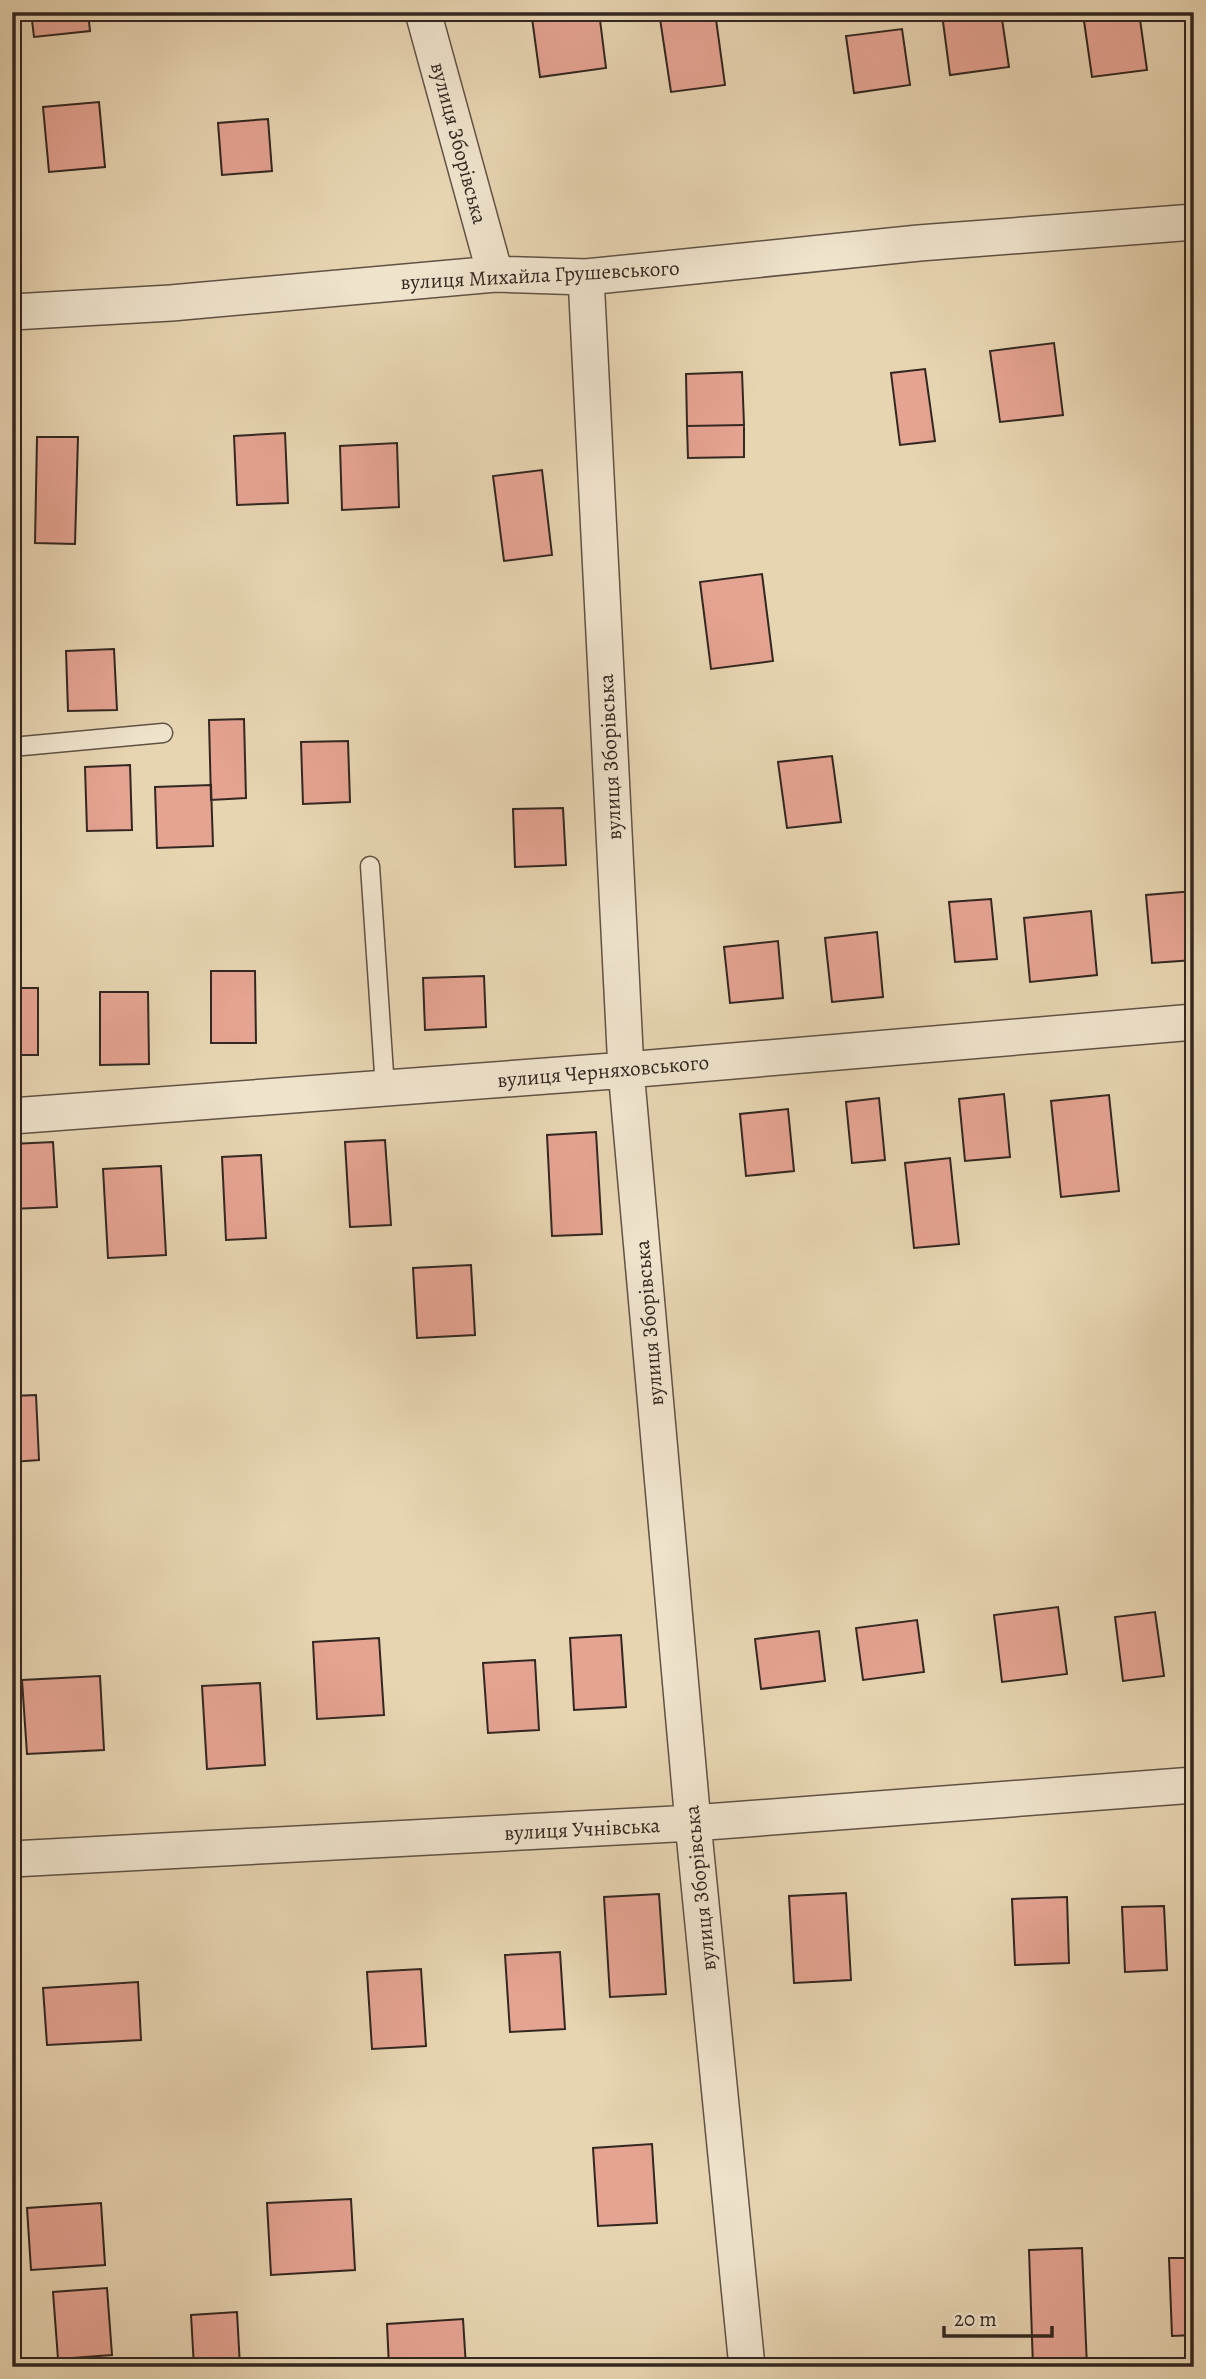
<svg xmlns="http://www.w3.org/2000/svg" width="1206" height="2379" font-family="Alegreya,serif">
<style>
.building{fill:#e5a392;stroke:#332721;stroke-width:2}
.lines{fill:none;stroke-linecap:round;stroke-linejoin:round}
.lane-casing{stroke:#605245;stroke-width:21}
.street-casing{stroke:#605245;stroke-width:38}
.lane{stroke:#efe3cc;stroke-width:18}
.street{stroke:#efe3cc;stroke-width:35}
.labels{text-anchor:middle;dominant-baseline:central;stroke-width:6;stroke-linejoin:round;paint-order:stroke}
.street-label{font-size:21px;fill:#332721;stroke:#efe3cc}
</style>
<rect width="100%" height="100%" fill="#e7d4b1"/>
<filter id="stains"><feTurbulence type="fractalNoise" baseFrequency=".00286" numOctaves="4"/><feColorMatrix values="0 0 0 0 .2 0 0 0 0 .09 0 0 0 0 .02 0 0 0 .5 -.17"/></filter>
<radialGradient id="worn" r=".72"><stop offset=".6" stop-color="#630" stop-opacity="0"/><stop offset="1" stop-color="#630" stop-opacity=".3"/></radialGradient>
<path class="building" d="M31 12H88L90 31 34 37Z
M571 12H599L606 68 540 77 532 18Z
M659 12H715L725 85 671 92Z
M953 12H1001L1009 67 950 75 942 14Z
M1099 12H1139L1147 70 1092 77 1083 14Z
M902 29 910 85 854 93 846 36Z
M99 102 105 167 49 172 43 107Z
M268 119 272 171 222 175 218 123Z
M1054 343 1063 415 1000 422 990 351Z
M925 369 935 441 900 445 891 373Z
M742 372 744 425 687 426 686 374Z
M744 425V457L688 458 687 426Z
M285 433 288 503 237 505 234 436Z
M37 437H78L75 544 35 543Z
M397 443 399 507 342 510 340 446Z
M542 470 552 555 504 561 493 476Z
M762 574 773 661 711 669 700 582Z
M114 649 117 710 68 711 66 651Z
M244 719 246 798 211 800 209 720Z
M348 741 350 802 303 804 301 742Z
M832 756 841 822 787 828 778 762Z
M130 765 132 830 87 831 85 767Z
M211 785 213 846 157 848 155 787Z
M563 808 566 865 515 867 513 809Z
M1194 891V960L1152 963 1146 895Z
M991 899 997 959 955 962 949 902Z
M1091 911 1097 975 1030 982 1024 918Z
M877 932 883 997 832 1002 825 938Z
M778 941 783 998 730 1003 724 947Z
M211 971H255L256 1043H211Z
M484 976 486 1027 425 1030 423 978Z
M12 988H38V1055H12Z
M100 992H148L149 1064 100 1065Z
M1004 1094 1010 1157 965 1161 959 1099Z
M1109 1095 1119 1191 1061 1197 1051 1101Z
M879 1098 885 1160 852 1163 846 1102Z
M788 1109 794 1171 746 1176 740 1114Z
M596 1132 602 1234 552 1236 547 1135Z
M385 1140 391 1225 350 1227 345 1142Z
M53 1142 57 1207 12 1209V1144Z
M261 1155 266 1238 226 1240 222 1157Z
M950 1158 959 1244 914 1248 905 1163Z
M161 1166 166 1255 108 1258 103 1169Z
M471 1265 475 1335 417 1338 413 1268Z
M36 1395 39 1460 12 1462V1396Z
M1058 1607 1067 1674 1002 1682 994 1615Z
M1155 1612 1164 1676 1123 1681 1115 1617Z
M917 1620 924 1672 863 1680 856 1628Z
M819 1631 825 1681 761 1689 755 1639Z
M621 1635 626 1707 574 1710 570 1638Z
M379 1638 384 1715 317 1719 313 1642Z
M535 1660 539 1730 488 1733 483 1663Z
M100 1676 104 1750 27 1754 22 1680Z
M260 1683 265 1765 207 1769 202 1686Z
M846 1893 851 1980 794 1983 789 1896Z
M659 1894 666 1994 610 1997 604 1897Z
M1067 1897 1069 1963 1015 1965 1012 1899Z
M1164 1906 1167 1970 1125 1972 1122 1907Z
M560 1952 565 2029 510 2032 505 1955Z
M421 1969 426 2046 372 2049 367 1972Z
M138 1982 141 2040 47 2045 43 1988Z
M652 2144 657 2223 598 2226 593 2148Z
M351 2199 355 2270 271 2275 267 2203Z
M101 2203 105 2265 31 2270 27 2208Z
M1082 2248 1087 2367H1033L1029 2250Z
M1169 2258H1194V2335L1172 2336Z
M107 2288 112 2355 58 2359 53 2292Z
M237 2312 240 2367H194L191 2315Z
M463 2319 466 2367H389L387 2324Z"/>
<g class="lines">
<g class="lane-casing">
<path id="lane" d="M12 747 163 733
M370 866 385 1088"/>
</g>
<g class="street-casing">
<path id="street" d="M423 12 495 274
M586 277 626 1070 693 1823 747 2367
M12 312 171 303 495 274 586 277 919 243 1194 222
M12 1116 626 1070 1194 1022
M12 1859 693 1823 1194 1785"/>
</g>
<use href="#lane" class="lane"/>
<use href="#street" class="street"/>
</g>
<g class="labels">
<g class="street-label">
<text transform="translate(459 143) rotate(75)">вулиця Зборівська</text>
<text transform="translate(540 275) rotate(-3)">вулиця Михайла Грушевського</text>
<text transform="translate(610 757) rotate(-93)">вулиця Зборівська</text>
<text transform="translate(603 1071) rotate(-5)">вулиця Черняховського</text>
<text transform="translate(649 1323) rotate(-95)">вулиця Зборівська</text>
<text transform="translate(582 1829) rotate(-3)">вулиця Учнівська</text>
<text transform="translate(700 1888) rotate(-96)">вулиця Зборівська</text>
</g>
</g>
<rect width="1206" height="2379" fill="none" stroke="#e7d4b1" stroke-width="42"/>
<rect x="14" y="14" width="1178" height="2351" fill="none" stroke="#332721" stroke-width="3.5"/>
<rect x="21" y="21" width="1164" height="2337" fill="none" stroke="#332721" stroke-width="2"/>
<path d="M944 2326v10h108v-10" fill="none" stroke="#332721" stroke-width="3.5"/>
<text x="954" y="2326" font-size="21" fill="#332721" stroke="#efe3cc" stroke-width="5" paint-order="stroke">20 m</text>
<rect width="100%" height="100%" filter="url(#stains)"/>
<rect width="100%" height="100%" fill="url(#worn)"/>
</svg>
